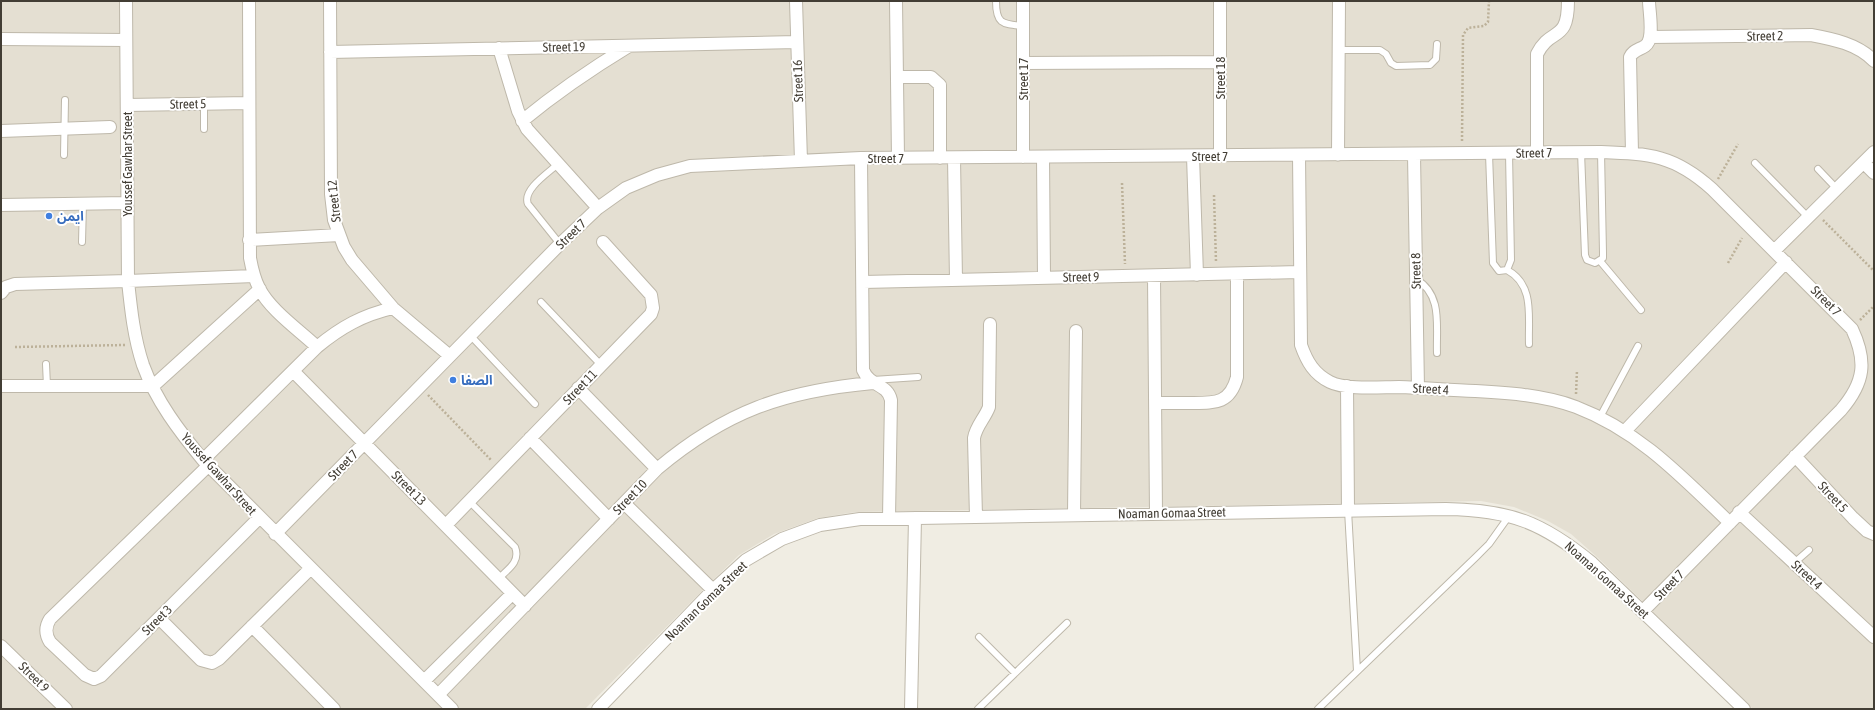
<svg xmlns="http://www.w3.org/2000/svg" width="1875" height="710" font-family="'Asap Condensed','Noto Sans Arabic',sans-serif">
<style>
.residential{fill:#e4dfd2}
.lines{fill:none;stroke-linecap:round;stroke-linejoin:round}
.lane-casing{stroke:#beb8aa;stroke-width:8}
.street-casing{stroke:#beb8aa;stroke-width:14}
.path{stroke:#bcb199;stroke-width:2.5;stroke-dasharray:2 2;stroke-linecap:butt}
.lane{stroke:#fff;stroke-width:6}
.street{stroke:#fff;stroke-width:12}
.shop-dot{fill:#3f7fe0;stroke:#fff;stroke-width:1.5}
.labels{text-anchor:middle;dominant-baseline:central;stroke-width:4;stroke-linejoin:round;paint-order:stroke}
.street-label{font-size:13px;fill:#423d34;stroke:#fff}
.shop-label{font-size:13px;font-weight:bold;fill:#366cbe;stroke:#fff;text-anchor:start}
</style>
<rect width="100%" height="100%" fill="#f0ede3"/>
<path class="residential" d="M1 1H1874V709H1753L1597 557 1571 534 1548 521 1514 507 1481 501 855 512 818 518 774 534 739 555 712 581 585 709H1Z"/>
<g class="lines">
<g class="lane-casing">
<path id="lane" d="M996 1C996 24 1002 24 1023 26
M1338 50H1380L1386 54 1391 63 1396 66 1430 65 1436 59 1437 44
M204 129V104
M1581 152 1585 255 1587 260 1595 263 1603 258V253L1601 152
M1489 154 1493 263 1499 271 1507 270 1511 260 1509 153
M64 155 65 100
M1755 163 1808 217
M558 164C548 173 522 190 528 204L560 244
M1818 169 1837 189
M82 242 83 203
M1600 261 1641 310
M1507 270C1535 285 1528 317 1529 344
M1416 279C1443 295 1436 326 1437 353
M541 302 601 365
M470 335 535 404
M46 364 47 386
M873 380 918 377
M1600 417 1638 346
M469 501 515 547C521 562 507 570 498 579
M1348 510 1357 671
M1794 563 1809 550
M979 637 1015 673
M978 709 1067 623
M1318 709 1476 557 1489 544 1509 516"/>
</g>
<g class="street-casing">
<path id="street" d="M126 1 128 281C131 310 134 338 143 365 156 401 180 432 203 460L452 709
M249 1 250 258C252 269 254 278 259 288 270 310 299 330 317 347
M330 1 331 194 334 220 344 247 352 260 393 308 450 356
M796 1 801 161
M896 1 898 158
M1023 1V157
M1220 1V156
M1650 37 1811 35C1833 39 1858 44 1874 61
M1 39 126 40
M499 48 518 111 527 129 598 208
M330 52 797 42
M1023 63 1220 62
M897 77H931L940 85V158
M127 105 249 103
M522 121C556 93 591 69 629 46
M1 131 110 127
M1537 153V54C1551 26 1568 44 1568 1
M1632 153 1630 57C1633 50 1639 50 1645 46 1655 39 1649 12 1649 1
M1299 155 1301 345C1307 362 1314 374 1330 382 1346 390 1380 387 1399 387 1424 388 1450 390 1475 391 1509 393 1544 395 1576 407 1639 431 1682 477 1730 523
M1338 155 1339 1
M1414 155 1418 388
M1193 156 1197 275
M1043 157 1044 278
M861 158 863 370C870 387 887 383 891 400L889 518
M954 158 956 280
M1864 163 1874 173
M1 205 127 203
M249 240 339 235
M1775 250 1874 152
M1154 276 1156 514
M863 282 1299 272
M1 293 6 287 15 284 128 281 254 276
M293 371 525 606
M1 386H153L260 289
M1347 386 1348 510
M578 388 657 469
M1155 403C1167 403 1179 403 1191 403 1215 403 1230 404 1237 377V274
M1625 431 1786 262
M530 438 609 519
M1795 456 1853 518 1867 531 1874 534
M203 460 317 347C341 327 363 315 393 308
M208 466 50 619C45 627 45 634 50 642L85 675 94 679 101 676 259 518
M624 503 713 590
M1739 512 1874 637
M1074 515 1076 331
M976 517 974 438C976 426 985 418 989 407L990 324
M446 525 651 314 653 308 651 295 603 242
M275 534 560 244 598 208 626 188 657 175 690 166 861 158 1601 152C1651 154 1674 155 1712 189L1852 329C1867 361 1865 382 1841 410L1643 611
M159 618 201 660 212 663 219 659 310 569
M252 626 334 709
M1 646 66 709
M424 681 512 594
M438 695 657 469C726 411 784 391 873 383
M598 709 713 590 746 560 782 539 820 525 860 519 1446 509C1510 510 1542 522 1592 563L1744 709
M911 709 915 518"/>
</g>
<path class="path" d="M1462 141 1463 35 1468 28 1484 26 1488 22 1489 1
M1718 179 1738 144
M1122 183 1125 264
M1214 195 1216 262
M1823 220 1874 271
M1728 263 1742 238
M1860 320 1874 306
M15 347 125 345
M1576 394 1577 370
M428 395 491 460"/>
<use href="#lane" class="lane"/>
<use href="#street" class="street"/>
</g>
<g class="shop-dot">
<circle cx="49" cy="216" r="4"/>
<circle cx="453" cy="380" r="4"/>
</g>
<g class="labels">
<g class="street-label">
<text transform="translate(1765 36) rotate(-1)">Street 2</text>
<text transform="translate(564 47) rotate(-1)">Street 19</text>
<text transform="translate(1220 78) rotate(-90)">Street 18</text>
<text transform="translate(1023 79) rotate(-90)">Street 17</text>
<text transform="translate(798 81) rotate(-92)">Street 16</text>
<text transform="translate(188 104) rotate(-1)">Street 5</text>
<text transform="translate(1534 153) rotate(-1)">Street 7</text>
<text x="1210" y="156">Street 7</text>
<text x="886" y="158">Street 7</text>
<text transform="translate(127 164) rotate(-90)">Youssef Gawhar Street</text>
<text transform="translate(334 201) rotate(-96)">Street 12</text>
<text transform="translate(571 234) rotate(-44)">Street 7</text>
<text transform="translate(1416 271) rotate(-91)">Street 8</text>
<text transform="translate(1081 277) rotate(-1)">Street 9</text>
<text transform="translate(1826 301) rotate(45)">Street 7</text>
<text transform="translate(580 387) rotate(-46)">Street 11</text>
<text transform="translate(1431 389) rotate(3)">Street 4</text>
<text transform="translate(343 465) rotate(-46)">Street 7</text>
<text transform="translate(219 474) rotate(48)">Youssef Gawhar Street</text>
<text transform="translate(409 488) rotate(45)">Street 13</text>
<text transform="translate(630 497) rotate(-46)">Street 10</text>
<text transform="translate(1833 497) rotate(47)">Street 5</text>
<text transform="translate(1172 513) rotate(-1)">Noaman Gomaa Street</text>
<text transform="translate(1807 575) rotate(43)">Street 4</text>
<text transform="translate(1607 580) rotate(42)">Noaman Gomaa Street</text>
<text transform="translate(1669 585) rotate(-46)">Street 7</text>
<text transform="translate(706 601) rotate(-44)">Noaman Gomaa Street</text>
<text transform="translate(157 620) rotate(-45)">Street 3</text>
<text transform="translate(34 677) rotate(44)">Street 9</text>
</g>
<g class="shop-label">
<text x="57" y="216">ايمن</text>
<text x="461" y="380">الصفا</text>
</g>
</g>
<rect width="1875" height="710" fill="none" stroke="#423d34" stroke-width="4"/>
</svg>
